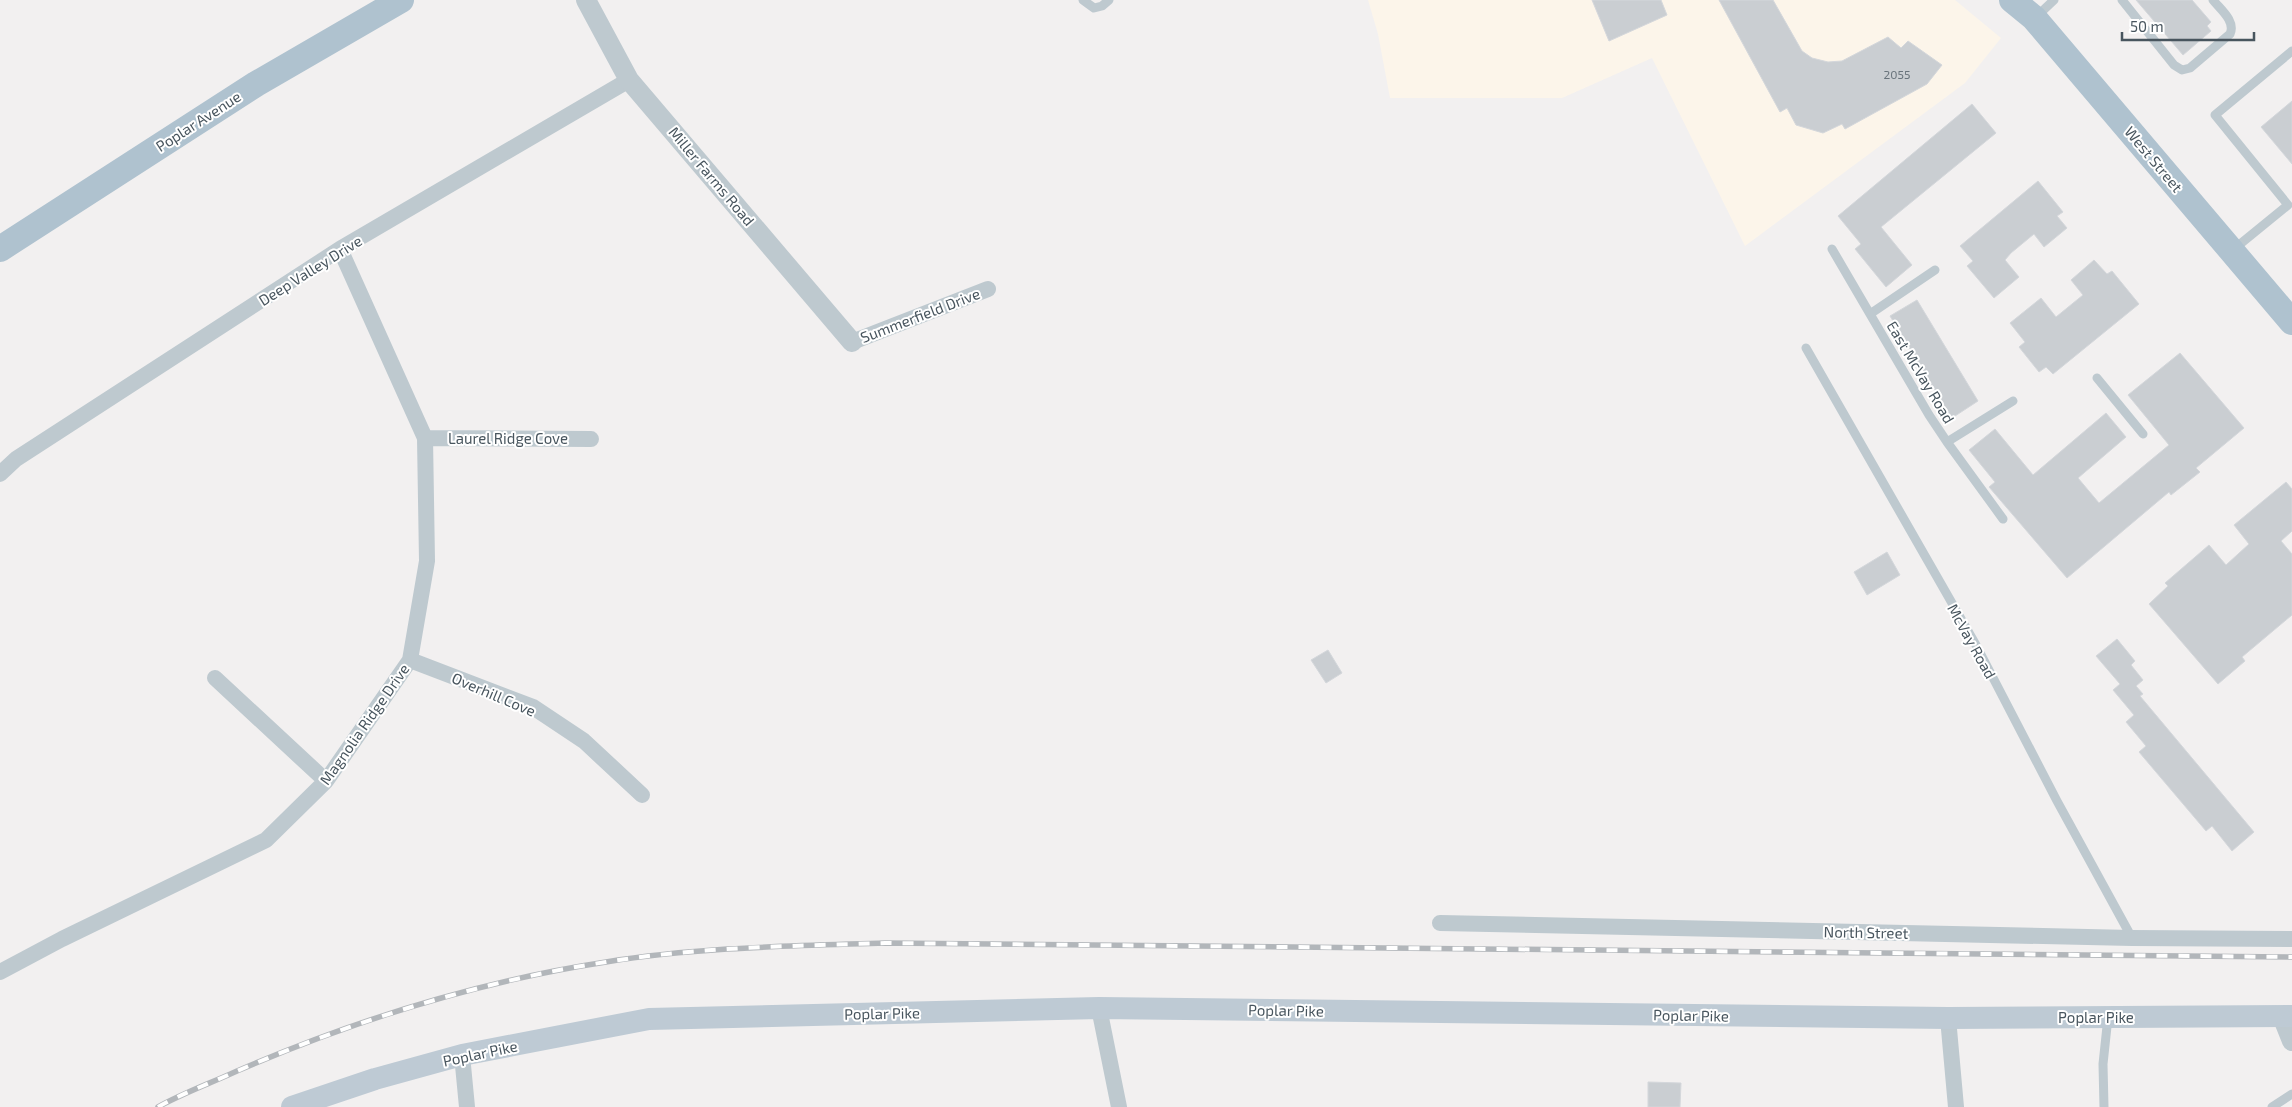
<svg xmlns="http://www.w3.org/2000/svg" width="2292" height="1107" font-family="'Exo 2',sans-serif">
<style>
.commercial{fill:#fcf5ea}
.building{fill:#caced2;stroke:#d4d7db}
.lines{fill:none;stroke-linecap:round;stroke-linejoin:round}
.service{stroke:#bec9cf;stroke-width:9}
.minor{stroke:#bec9cf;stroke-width:16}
.tertiary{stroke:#bec9cf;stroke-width:20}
.secondary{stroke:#becad4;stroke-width:22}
.primary{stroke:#afc2cf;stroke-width:26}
.rail-casing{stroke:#b2b6ba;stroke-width:5.5}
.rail{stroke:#fff;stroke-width:4;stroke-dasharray:11;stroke-linecap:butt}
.labels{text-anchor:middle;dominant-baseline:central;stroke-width:4;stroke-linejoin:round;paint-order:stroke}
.number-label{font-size:12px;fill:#68737b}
.street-label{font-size:15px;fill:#48555e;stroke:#fff}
</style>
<rect width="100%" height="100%" fill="#f2f0f0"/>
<path class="commercial" d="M1368 0H1955L2001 38 1965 83 1745 246 1652 58 1562 98H1390L1378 34Z"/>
<path class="building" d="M1592 0H1661L1667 15 1609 41Z
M1719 0H1773L1802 51 1812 58 1828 62 1842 61 1888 37 1901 48 1908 41 1942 65 1927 84 1845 129 1842 124 1823 133 1796 125 1787 108 1780 112Z
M2136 0H2192L2211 22 2207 26 2211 31 2183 55Z
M2292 101V164L2261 127Z
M1972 104 1996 133 1881 227 1912 265 1886 287 1855 249 1861 244 1838 216Z
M2038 181 2063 212 2057 216 2067 228 2044 247 2034 234 2011 253 2005 260 2019 277 1994 298 1967 266 1973 261 1960 246Z
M2094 260 2107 274 2112 271 2139 304 2053 374 2046 367 2039 372 2019 347 2025 342 2010 323 2041 298 2056 317 2083 295 2071 280Z
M1917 300 1978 401 1952 418 1890 316Z
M2180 353 2244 428 2196 468 2200 472 2171 495 2169 492 2067 578 1989 487 1995 482 1969 450 1995 429 2033 475 2106 413 2126 437 2078 478 2099 503 2169 445 2128 395Z
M2286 482 2292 489V531L2281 541 2292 554V615L2242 657 2245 661 2218 684 2149 604 2168 586 2165 583 2209 545 2226 565 2249 544 2234 525Z
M1887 552 1900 575 1867 595 1854 572Z
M2117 639 2135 661 2131 665 2143 680 2136 686 2143 694 2140 696 2254 832 2232 851 2212 826 2206 831 2139 752 2146 746 2126 722 2134 715 2113 690 2120 684 2096 656Z
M1328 650 1342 673 1326 683 1311 660Z
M1648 1082 1681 1083 1680 1107H1648Z"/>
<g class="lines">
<path class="service" d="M1083 0 1094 8 1102 6 1109 0
M2122 0 2174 65 2182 70 2190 68 2230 34C2236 21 2220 9 2213 0
M2036 17 2054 0
M1832 249 1929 415 1947 442 2013 401
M2234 249 2288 205 2215 115 2292 51
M1870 314 1935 270
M1806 348 1976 645 2057 801 2132 938
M2097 378 2143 434
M1947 442 2003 519
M2104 1107 2103 1064 2108 1017
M2272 1107 2292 1094"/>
<path class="minor" d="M852 342 988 289
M425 438 591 439
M0 474 16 459 340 249 629 80
M410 660 533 707 584 741 642 795
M215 678 326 781
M1440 923 2132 938 2292 939
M0 972 62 939 266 840 326 781 410 660 427 561 425 438 340 249
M1099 1008 1119 1107
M1948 1018 1956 1107
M462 1055 467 1107"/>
<path class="tertiary" d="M586 0 629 80 852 342
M2282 1016 2292 1041"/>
<path class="secondary" d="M292 1107 375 1079 462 1055 649 1019 1099 1008 1948 1018 2292 1016"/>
<path class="primary" d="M2012 0 2034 18 2292 322
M0 249 256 84 401 0"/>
<g class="rail-casing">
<path id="rail" d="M158 1107C183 1093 211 1083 237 1071 353 1021 481 981 606 962 698 947 793 946 885 943L2292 957"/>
</g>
<use href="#rail" class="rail"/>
</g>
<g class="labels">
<g class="number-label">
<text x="1897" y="74">2055</text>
</g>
<g class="street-label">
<text transform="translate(198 121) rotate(-33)">Poplar Avenue</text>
<text transform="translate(2154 159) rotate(50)">West Street</text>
<text transform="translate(712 176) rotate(50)">Miller Farms Road</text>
<text transform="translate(310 270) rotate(-32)">Deep Valley Drive</text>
<text transform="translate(920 315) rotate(-21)">Summerfield Drive</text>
<text transform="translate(1921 372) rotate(59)">East McVay Road</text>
<text x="508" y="438">Laurel Ridge Cove</text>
<text transform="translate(1972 641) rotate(61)">McVay Road</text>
<text transform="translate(494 694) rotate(23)">Overhill Cove</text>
<text transform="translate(364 724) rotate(-55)">Magnolia Ridge Drive</text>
<text transform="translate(1866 932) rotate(1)">North Street</text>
<text transform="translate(1286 1010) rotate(1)">Poplar Pike</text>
<text transform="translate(882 1013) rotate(-1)">Poplar Pike</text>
<text transform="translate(1691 1015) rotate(1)">Poplar Pike</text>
<text x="2096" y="1017">Poplar Pike</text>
<text transform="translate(480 1053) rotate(-12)">Poplar Pike</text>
</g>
</g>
<path d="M2122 32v8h132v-8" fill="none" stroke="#48555e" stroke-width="2.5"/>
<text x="2130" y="32" font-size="15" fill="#48555e" stroke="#ffffff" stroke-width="4" paint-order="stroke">50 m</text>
</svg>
